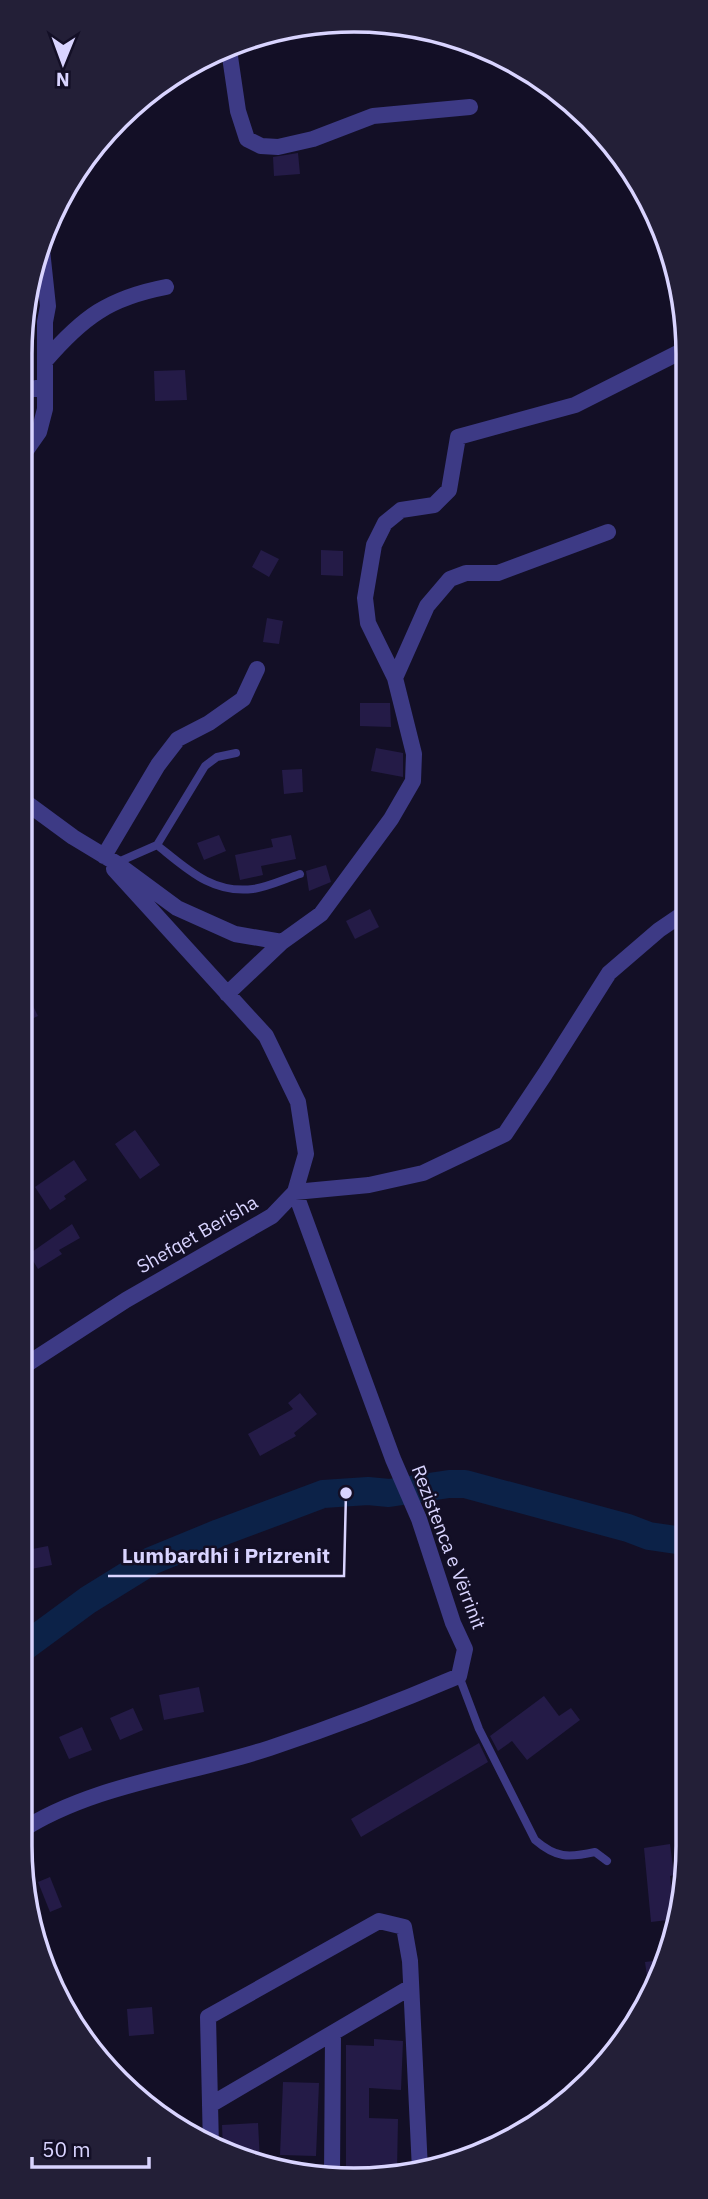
<svg xmlns="http://www.w3.org/2000/svg" width="708" height="2199" font-family="'IBM Plex Sans',sans-serif">
<style>
.lines{fill:none;stroke-linecap:round;stroke-linejoin:round}
.river{stroke:#0c2248;stroke-width:28}
.building{fill:#241b47}
.service{stroke:#3d3a85;stroke-width:8}
.minor{stroke:#3d3a85;stroke-width:16}
.labels{text-anchor:middle;dominant-baseline:central;stroke-width:5;stroke-linejoin:round;paint-order:stroke}
.street-label{font-size:19px;fill:#d9d4ff;stroke:#130f26}
.rim{fill:none;stroke:#d9d4ff;stroke-width:3.5}
.leader{fill:none;stroke:#d9d4ff;stroke-width:2.5}
.callout-dot{fill:#d9d4ff;stroke:#130f26;stroke-width:2.5}
.callout-label{font-size:21px;text-anchor:middle;font-weight:bold;fill:#d9d4ff;stroke:#130f26;stroke-width:5;stroke-linejoin:round;paint-order:stroke}
</style>
<rect width="100%" height="100%" fill="#130f26"/>
<g class="lines">
<path class="river" d="M20 1650 88 1600 151 1561 219 1533 323 1494 368 1491 389 1493 449 1484H465L628 1528 649 1536 683 1541"/>
</g>
<path class="building" d="M298 153 300 174 274 176 273 157Z
M185 370 187 400 155 401 154 371Z
M261 550 279 559 269 577 252 567Z
M321 550 343 551V576L321 575Z
M267 618 283 621 279 644 263 642Z
M360 703H390L391 727 360 726Z
M376 748 403 753V777L371 771Z
M302 769 303 792 284 794 282 770Z
M219 835 226 851 204 860 197 843Z
M291 835 296 859 261 866 263 875 240 880 235 855 273 847 271 839Z
M326 865 331 882 309 891 306 871Z
M370 909 379 927 355 939 346 921Z
M23 986 38 1016 23 1023Z
M135 1130 160 1165 140 1179 115 1144Z
M74 1160 87 1180 64 1196 66 1199 50 1210 35 1187Z
M72 1224 80 1238 59 1250 62 1254 38 1269 29 1254Z
M300 1393 317 1414 294 1433 296 1436 260 1456 248 1434 293 1409 288 1403Z
M48 1546 52 1565 31 1569 27 1550Z
M199 1687 204 1712 164 1720 159 1695Z
M544 1696 559 1716 571 1708 580 1720 527 1760 512 1741 498 1751 490 1736Z
M133 1708 143 1730 120 1740 110 1718Z
M82 1727 92 1750 69 1759 59 1737Z
M479 1743 488 1762 361 1837 351 1819Z
M670 1844 674 1875 670 1876 676 1919 651 1922 644 1848Z
M50 1877 62 1907 50 1912 38 1882Z
M662 1960 654 1979 649 1991 645 1962Z
M152 2007 154 2034 129 2036 127 2009Z
M374 2039 403 2041 401 2090 369 2088V2118L398 2119 397 2171 346 2175V2045L374 2046Z
M283 2082 319 2083 316 2156 280 2155Z
M258 2123 260 2161 223 2150 222 2125Z"/>
<g class="lines">
<path class="service" d="M157 845C187 869 212 894 253 889 268 887 285 879 300 874
M116 863 157 845 205 766 217 757 236 753
M459 1676 479 1729 535 1840C556 1858 568 1858 595 1852L607 1861"/>
<path class="minor" d="M229 50 238 111 247 139 261 146 278 147 313 139 373 116 470 107
M45 361C83 317 109 298 166 287
M25 391 44 386
M25 452 39 432 45 409V322L48 306 42 250
M395 678 427 606 450 579 466 573H498L608 532
M24 801 73 837 116 863 177 908 235 934 282 942 321 914 391 819 413 781 414 754 395 678 368 623 365 598 374 545 385 523 401 510 434 505 449 490 458 437 575 405 678 353 686 352
M104 856 158 765 178 739 209 723 243 699 257 669
M227 994 282 942
M21 1368 126 1300 272 1216 295 1192 306 1154 298 1102 266 1036 114 869
M19 1832C92 1784 188 1775 270 1748 333 1727 398 1702 459 1676L465 1649 453 1623 419 1519 393 1459 295 1192 369 1185 423 1173 505 1134 545 1074 609 973 659 930 684 913
M210 2105 411 1987
M211 2147 208 2017 379 1921 404 1927 410 1961 420 2170
M332 2176 333 2035"/>
</g>
<g class="labels">
<g class="street-label">
<text transform="translate(197 1234) rotate(-30)">Shefqet Berisha</text>
<text transform="translate(449 1547) rotate(69)">Rezistenca e Vërrinit</text>
</g>
</g>
<path d="M0 0H708V2199H0ZM354 32H354A322 322 0 0 1 676 354V1846A322 322 0 0 1 354 2168H354A322 322 0 0 1 32 1846V354A322 322 0 0 1 354 32Z" fill="#231f37" fill-rule="evenodd"/>
<path class="rim" d="M354 32H354A322 322 0 0 1 676 354V1846A322 322 0 0 1 354 2168H354A322 322 0 0 1 32 1846V354A322 322 0 0 1 354 32Z"/>
<path class="leader" d="M346 1493L344 1576H108"/>
<circle class="callout-dot" cx="346" cy="1493" r="7"/>
<g class="callout-label">
<text x="226" y="1563">Lumbardhi i Prizrenit</text>
</g>
<g transform="translate(63 63) rotate(181)" stroke="#130f26" stroke-width="5" paint-order="stroke">
<path d="M0-5L12 26L0 18L-12 26Z" fill="#d9d4ff"/>
<text y="-10" font-size="19" font-weight="bold" text-anchor="middle" fill="#d9d4ff">N</text>
</g>
<path d="M32 2157v10h117v-10" fill="none" stroke="#d9d4ff" stroke-width="3.5"/>
<text x="42" y="2157" font-size="21" fill="#d9d4ff" stroke="#130f26" stroke-width="5" paint-order="stroke">50 m</text>
</svg>
